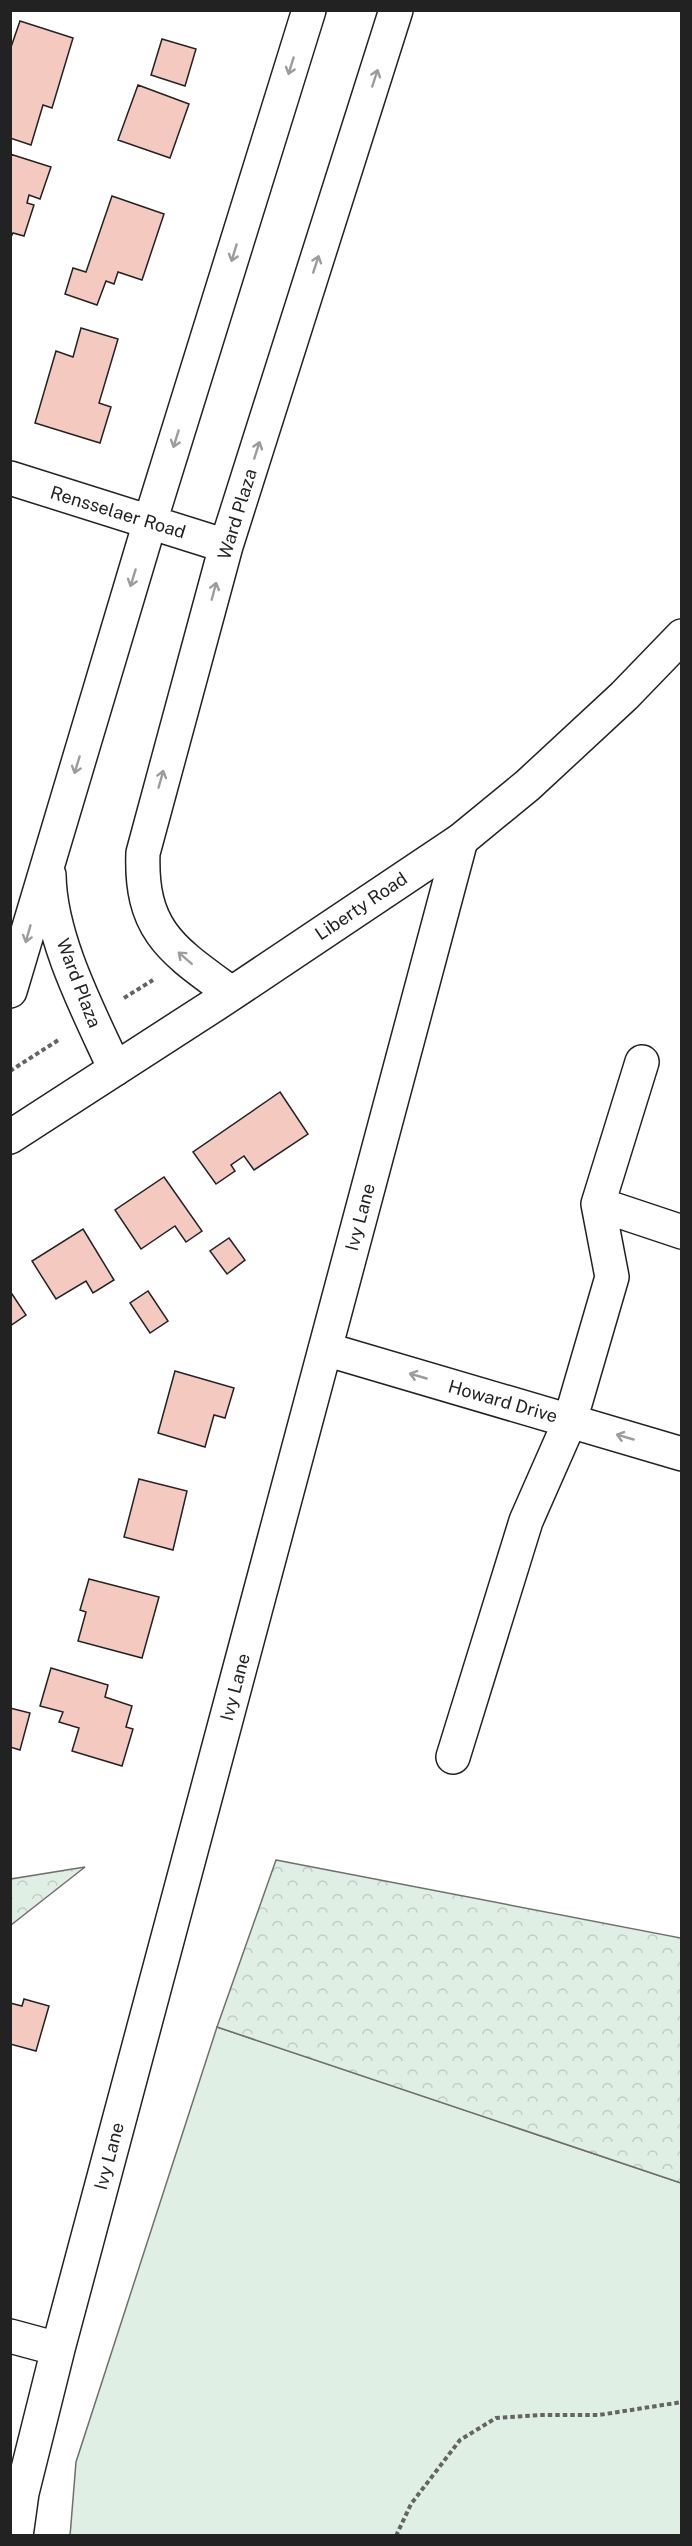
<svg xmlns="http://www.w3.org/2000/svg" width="692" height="2546" font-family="'Public Sans',sans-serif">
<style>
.green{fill:#e0efe3;stroke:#6f6f6f;stroke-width:1.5}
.forest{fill:url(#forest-crowns);stroke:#6f6f6f;stroke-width:1.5}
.building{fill:#f3c9c0;stroke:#222;stroke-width:1.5}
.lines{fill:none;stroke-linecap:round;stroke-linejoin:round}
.minor-casing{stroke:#222;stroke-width:36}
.major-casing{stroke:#222;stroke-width:36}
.path{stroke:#646464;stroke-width:4;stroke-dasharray:4.5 3;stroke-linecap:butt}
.minor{stroke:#fff;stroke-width:33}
.major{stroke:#fff;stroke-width:33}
.oneway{stroke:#9c9c9c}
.labels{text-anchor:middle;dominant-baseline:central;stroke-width:4.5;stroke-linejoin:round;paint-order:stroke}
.street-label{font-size:18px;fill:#222;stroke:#fff}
</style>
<defs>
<pattern id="forest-crowns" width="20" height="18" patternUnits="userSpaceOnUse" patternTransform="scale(1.5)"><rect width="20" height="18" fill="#e0efe3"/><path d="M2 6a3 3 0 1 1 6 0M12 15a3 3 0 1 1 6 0" fill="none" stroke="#c0cdc2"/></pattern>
</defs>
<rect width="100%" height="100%" fill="#fff"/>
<path class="green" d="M217 2027 681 2183V2535L70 2536 76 2462Z"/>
<path class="forest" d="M276 1860 681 1938V2183L217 2027Z
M85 1867 11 1925V1879Z"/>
<path class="building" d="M20 21 73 38 52 108 43 105 31 145 10 138V50Z
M162 39 196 49 185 86 151 75Z
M138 85 189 104 170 158 118 140Z
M10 154 51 167 40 199 29 195 27 203 34 205 24 236 13 233 10 239Z
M112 196 164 214 142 280 118 272 114 284 106 281 97 305 65 294 73 268 86 272Z
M81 328 118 339 99 403 111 407 100 443 35 423 56 351 73 357Z
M280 1092 308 1134 254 1170 244 1156 231 1165 235 1171 216 1184 193 1152Z
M164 1177 202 1231 186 1242 175 1226 141 1249 115 1210Z
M83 1229 114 1280 93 1293 86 1281 56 1299 32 1261Z
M229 1238 245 1260 227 1274 210 1251Z
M10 1291 26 1315 10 1326Z
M148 1291 168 1321 150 1333 130 1303Z
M175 1371 234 1388 225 1418 214 1415 205 1447 158 1433Z
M139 1479 187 1491 173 1550 124 1537Z
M89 1579 159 1597 142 1658 78 1641 86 1612 80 1610Z
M51 1668 108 1685 105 1697 132 1706 126 1727 133 1729 122 1766 72 1751 79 1728 59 1722 63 1712 40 1706Z
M10 1708 30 1713 20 1750 10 1747Z
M24 1999 49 2006 36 2051 10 2044V2003L22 2006Z"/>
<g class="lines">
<g class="minor-casing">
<path id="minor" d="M10 478 226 546
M49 875C50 939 89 1012 115 1069
M10 991 150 522 309 10
M231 993C174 951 140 932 143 853L226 546 396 10
M598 1204 682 1232
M325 1349 682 1454
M453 1757 526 1521 570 1421 612 1277 598 1204 642 1062
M10 2336 58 2349
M16 2536 22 2493 58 2349 461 840"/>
</g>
<g class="major-casing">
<path id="major" d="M10 1137 225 998 461 840 528 785 624 696 682 636"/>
</g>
<path class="path" d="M124 998 153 980
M10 1071 60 1039
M396 2536 411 2504 460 2440 496 2418 540 2415H599L682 2402"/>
<use href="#minor" class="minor"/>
<use href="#major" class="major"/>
</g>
<defs><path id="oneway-shaft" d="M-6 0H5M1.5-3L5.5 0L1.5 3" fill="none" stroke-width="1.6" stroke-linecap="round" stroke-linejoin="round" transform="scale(1.5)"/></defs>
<g class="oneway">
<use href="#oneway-shaft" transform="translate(291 66) rotate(107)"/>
<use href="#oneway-shaft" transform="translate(375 78) rotate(-72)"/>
<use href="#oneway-shaft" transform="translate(234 253) rotate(107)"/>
<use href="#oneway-shaft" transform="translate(316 264) rotate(-72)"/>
<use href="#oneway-shaft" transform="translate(176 439) rotate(107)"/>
<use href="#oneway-shaft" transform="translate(257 450) rotate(-72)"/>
<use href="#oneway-shaft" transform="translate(133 578) rotate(107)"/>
<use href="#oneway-shaft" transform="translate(214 591) rotate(-75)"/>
<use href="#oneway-shaft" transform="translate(77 765) rotate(107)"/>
<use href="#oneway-shaft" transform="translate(161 779) rotate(-74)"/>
<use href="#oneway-shaft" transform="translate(28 934) rotate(106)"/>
<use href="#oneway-shaft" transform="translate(185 958) rotate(-139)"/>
<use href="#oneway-shaft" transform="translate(418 1376) rotate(-164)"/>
<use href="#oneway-shaft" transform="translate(625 1437) rotate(-164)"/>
</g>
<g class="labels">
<g class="street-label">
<text transform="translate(118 512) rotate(17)">Rensselaer Road</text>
<text transform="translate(237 514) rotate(-73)">Ward Plaza</text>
<text transform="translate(361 906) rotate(-34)">Liberty Road</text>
<text transform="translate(79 983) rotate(69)">Ward Plaza</text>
<text transform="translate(360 1217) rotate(-75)">Ivy Lane</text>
<text transform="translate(503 1401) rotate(16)">Howard Drive</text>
<text transform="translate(235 1687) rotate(-75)">Ivy Lane</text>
<text transform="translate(109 2156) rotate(-75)">Ivy Lane</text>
</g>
</g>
<rect width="692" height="2546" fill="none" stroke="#222222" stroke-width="24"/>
</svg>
